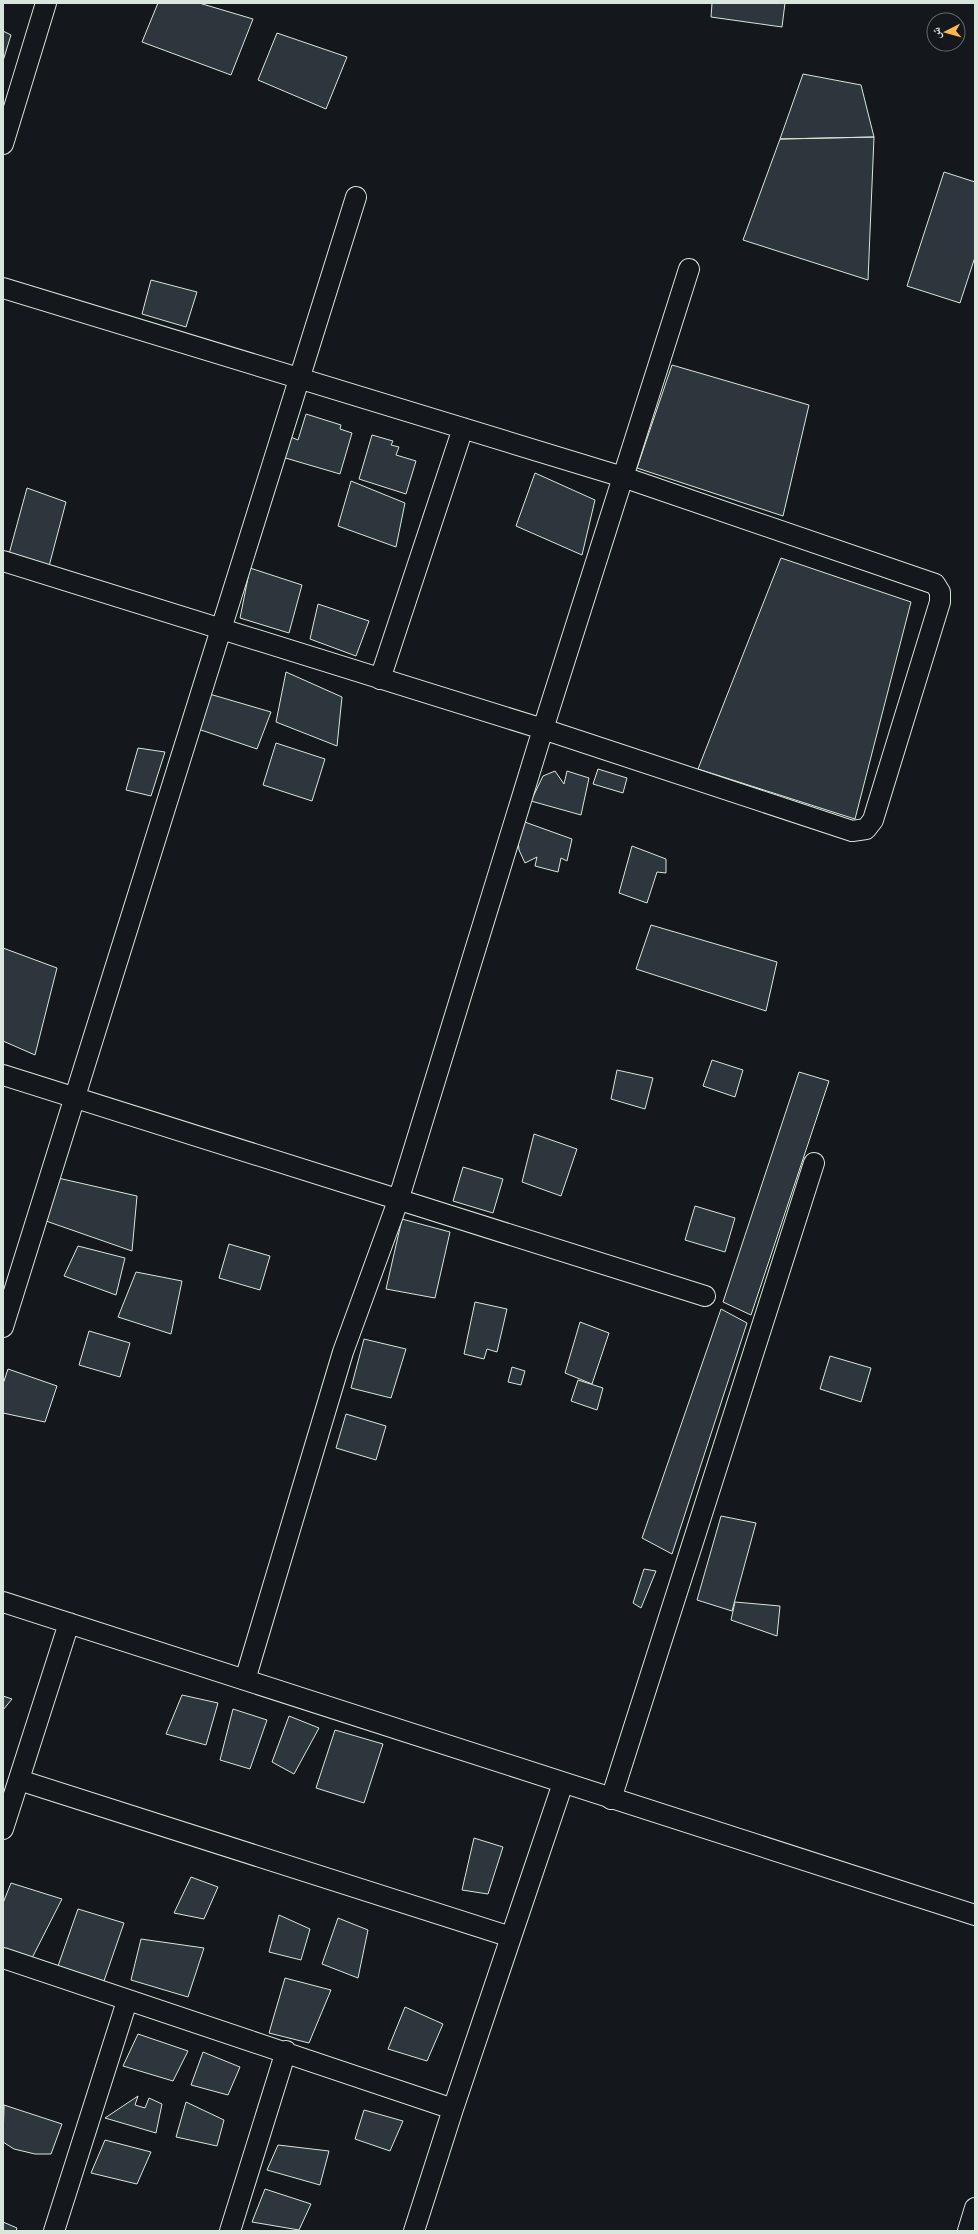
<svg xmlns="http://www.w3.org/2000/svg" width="978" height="2234" font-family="'Exo 2','Noto Naskh Arabic',sans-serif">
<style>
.building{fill:#2c363c;stroke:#d8e6dc}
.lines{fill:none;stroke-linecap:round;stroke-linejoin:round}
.minor-casing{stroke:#d8e6dc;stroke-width:22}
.minor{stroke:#14181c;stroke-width:20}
</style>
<rect width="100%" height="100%" fill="#14181c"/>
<path class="building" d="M158 3H199L253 19 231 75 142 42Z
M712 3H785L782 27 711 17Z
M3 31 11 35 3 61Z
M277 33 347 57 326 109 258 80Z
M803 74 861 85 874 137 780 139Z
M874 137 868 280 743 240 780 139Z
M944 172 975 182V257L960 303 907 286Z
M151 280 197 292 186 327 142 314Z
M672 365 809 405 783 516 637 468Z
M306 414 341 425 340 429 352 433 340 474 282 457 288 436 298 440Z
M372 435 393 441 391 445 399 447 396 455 416 461 406 494 359 479Z
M535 473 595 500 582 555 516 526Z
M351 481 405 503 396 547 338 526Z
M27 488 66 502 48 570 9 554Z
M781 558 911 602 855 819 698 769Z
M250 568 302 585 289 633 240 618Z
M318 604 369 621 356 656 310 639Z
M286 672 342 697 337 746 276 722Z
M206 693 271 712 257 749 195 728Z
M276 743 325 759 312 801 263 785Z
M138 748 165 752 151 796 126 790Z
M598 769 627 778 623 793 593 784Z
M555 771 564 784 567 771 589 778 581 815 531 801 543 776Z
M522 821 572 839 567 861 561 858 558 872 535 866 537 857 525 863 519 850 518 841Z
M632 846 666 859V873L657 872 647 903 619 893Z
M651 925 777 962 766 1011 636 969Z
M3 948 57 968 35 1055 3 1041Z
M712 1060 743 1070 735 1097 703 1086Z
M617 1070 653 1078 645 1109 611 1099Z
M799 1072 829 1081 751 1315 723 1302Z
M534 1134 577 1149 561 1196 522 1182Z
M463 1167 503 1179 493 1213 453 1201Z
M58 1178 137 1196 132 1251 46 1221Z
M695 1206 735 1218 725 1252 685 1240Z
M402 1219 450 1232 435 1298 386 1289Z
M229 1244 270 1256 260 1290 219 1278Z
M78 1246 125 1258 116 1295 64 1276Z
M136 1272 182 1281 171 1334 118 1317Z
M475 1302 507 1309 497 1352 487 1349 484 1359 464 1354Z
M721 1309 747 1323 672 1554 642 1538Z
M580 1322 609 1333 592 1384 565 1373Z
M89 1331 130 1343 120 1377 79 1365Z
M364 1339 406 1349 391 1398 351 1388Z
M830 1356 871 1368 861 1402 820 1389Z
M512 1367 525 1371 521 1385 508 1382Z
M8 1369 57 1386 45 1422 3 1413V1384Z
M578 1380 603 1388 597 1410 571 1401Z
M346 1414 386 1426 376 1460 336 1448Z
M721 1516 756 1523 732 1611 697 1600Z
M644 1569 656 1571 641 1608 633 1603Z
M735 1602 780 1606 777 1636 731 1620Z
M182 1695 218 1703 206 1745 166 1734Z
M3 1696 12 1699 3 1710Z
M233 1709 267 1720 250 1769 220 1760Z
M289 1716 319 1728 294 1774 272 1762Z
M335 1730 383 1744 364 1803 316 1788Z
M474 1838 503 1847 488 1894 462 1890Z
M191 1877 218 1887 204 1919 174 1913Z
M11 1883 62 1899 31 1960 3 1951V1903Z
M78 1909 124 1923 104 1981 58 1966Z
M279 1915 310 1929 301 1960 269 1952Z
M338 1918 368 1930 358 1978 322 1964Z
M141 1939 204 1948 188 1997 131 1980Z
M285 1978 331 1990 309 2043 269 2033Z
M405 2007 443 2024 427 2061 388 2049Z
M138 2034 188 2051 173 2081 123 2066Z
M203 2052 240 2067 228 2095 191 2085Z
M138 2096 135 2105 145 2108 149 2098 162 2104 156 2133 105 2118Z
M186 2102 224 2120 217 2146 176 2137Z
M4 2105 62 2124 51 2154H35L14 2149 3 2142Z
M364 2110 403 2121 390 2151 355 2139Z
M105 2140 151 2152 137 2184 91 2173Z
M278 2145 329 2151 320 2185 267 2170Z
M265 2189 311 2204 299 2230 252 2222Z
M3 2222 17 2228 16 2231H3Z"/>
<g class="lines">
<g class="minor-casing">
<path id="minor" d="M3 144 46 3
M3 288 623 477 935 584 940 592V602L873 820 866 829 852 831 543 729 3 561
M380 679 463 428
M3 1075 705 1296
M3 1327 356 197
M3 1602 975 1915
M245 1680 343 1352 398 1201 543 729 689 269
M19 1780 511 1937
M611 1799 814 1163
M3 1829 69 1623
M3 1958 453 2109
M54 2231 127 2001
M230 2231 286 2051
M414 2231 453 2109 563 1783
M968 2231 975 2208"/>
</g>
<use href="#minor" class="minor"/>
</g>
<rect width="978" height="2234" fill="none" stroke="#d8e6dc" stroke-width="8"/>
<g transform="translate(946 32) rotate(264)"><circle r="19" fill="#14181c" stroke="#626a69"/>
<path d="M0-3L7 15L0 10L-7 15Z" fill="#ffb74d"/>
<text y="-6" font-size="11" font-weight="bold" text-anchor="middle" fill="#d8e6dc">ش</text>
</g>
</svg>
